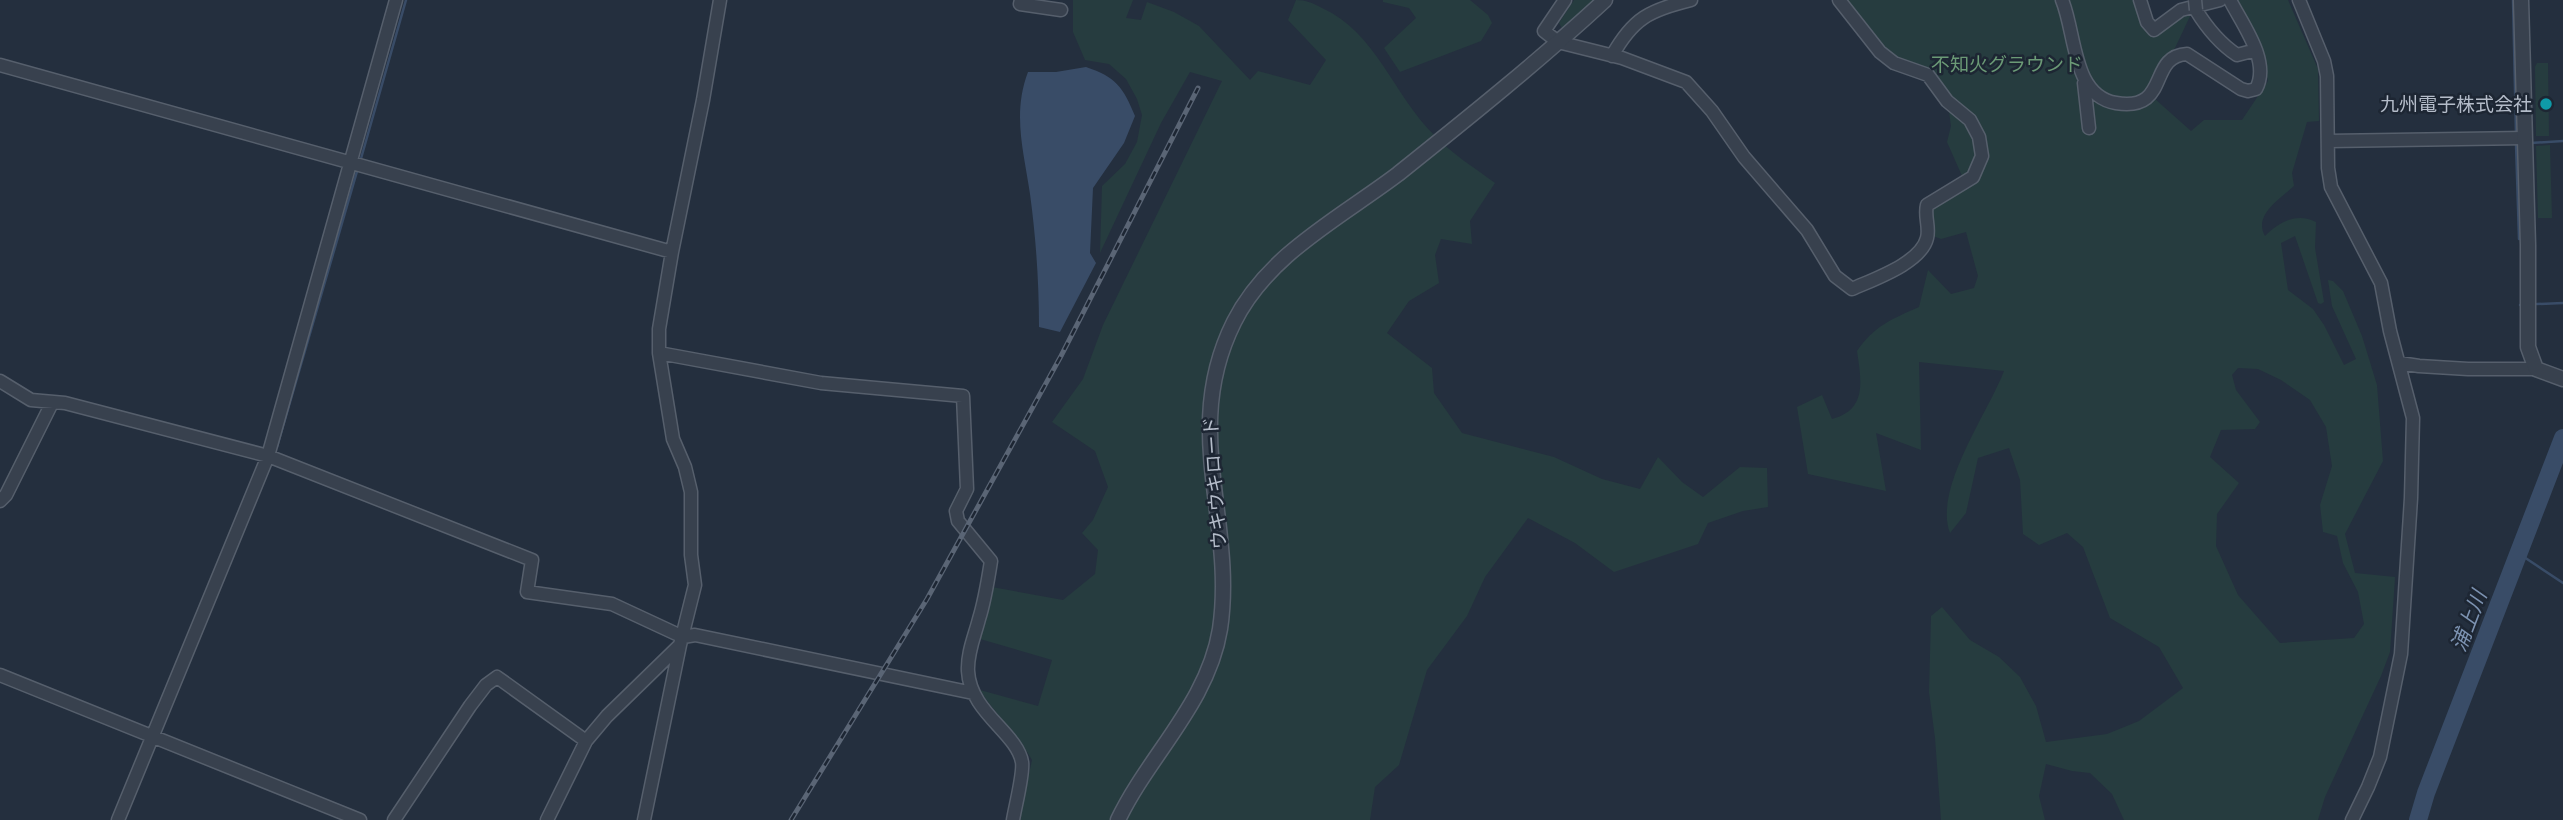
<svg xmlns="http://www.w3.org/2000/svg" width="2563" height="820" font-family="'Roboto Condensed','Noto Sans JP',sans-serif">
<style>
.green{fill:#263c3f;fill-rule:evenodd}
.water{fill:#394c67}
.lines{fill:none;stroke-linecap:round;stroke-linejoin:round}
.stream{stroke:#394c67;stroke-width:2.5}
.river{stroke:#394c67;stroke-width:18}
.minor-casing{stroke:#565f6c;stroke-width:15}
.tertiary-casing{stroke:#565f6c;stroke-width:17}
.minor{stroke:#38414e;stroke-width:12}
.tertiary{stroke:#38414e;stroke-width:14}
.rail-casing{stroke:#5a6575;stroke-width:5}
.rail{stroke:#1d2633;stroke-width:2.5;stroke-dasharray:8;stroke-linecap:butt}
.minor-bridge-casing{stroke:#565f6c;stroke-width:15;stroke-linecap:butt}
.minor-bridge{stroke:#38414e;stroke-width:12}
.culture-dot{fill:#0f9aa8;stroke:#1d2633;stroke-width:2.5}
.labels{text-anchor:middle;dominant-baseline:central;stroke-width:5;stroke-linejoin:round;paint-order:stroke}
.park-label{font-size:19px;fill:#6b9a76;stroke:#1d2633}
.poi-label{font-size:19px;fill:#b4bcc9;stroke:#1d2633;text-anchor:end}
.street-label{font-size:19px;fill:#b4bcc9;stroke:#1d2633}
.water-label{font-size:21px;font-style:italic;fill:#7c92b1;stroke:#1d2633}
</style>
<rect width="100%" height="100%" fill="#242f3e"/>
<path class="green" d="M1073 0H1133L1126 18 1141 20 1147 2 1174 12 1199 26 1250 80 1258 71 1310 85 1326 60 1288 20 1296 0C1306 0 1313 3 1322 8 1377 33 1393 95 1435 136 1452 154 1475 168 1495 183L1470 221 1472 244 1441 239 1435 255 1439 283 1409 301 1387 333 1432 368 1434 393 1462 433 1554 457 1602 479 1640 489 1658 457 1682 482 1703 497 1740 467 1767 468 1768 507 1743 511 1708 523 1698 544 1614 572 1575 543 1528 518 1485 577 1467 616 1427 670 1399 765 1375 787 1370 820H1019L1032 760C1017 733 996 716 980 690L1038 706 1052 660 980 639 992 587 1063 600 1095 574 1098 550 1082 533 1093 520 1108 487 1095 451 1052 422 1083 379 1103 325 1222 81 1190 72 1161 123 1100 253 1102 186 1125 164 1137 142 1142 115 1137 99 1126 79 1109 64 1085 60 1073 32Z
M1383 0H1470L1488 15 1492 23 1481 41 1400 72 1384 48 1416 18 1409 8 1383 2Z
M1574 0H1597L1564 32 1559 23Z
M1844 0H2056L2065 18 2073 60 2103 97 2087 74 2076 34V21L2067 0H2136L2151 33 2176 15 2192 12 2175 48 2165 59 2146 91 2191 131 2204 120H2242L2268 81 2259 46 2235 0H2288L2318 69 2319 121 2307 122 2292 173 2294 186C2280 199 2253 215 2265 236 2279 222 2297 212 2316 222L2315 248 2324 302 2321 304 2318 303 2295 236 2281 243 2288 290 2313 309 2324 325 2344 365 2356 359 2332 306 2328 280 2333 281 2343 291 2362 336 2377 385 2383 461 2345 534 2355 573 2395 577 2390 652 2381 676 2325 797 2318 820H2124L2112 794 2090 773 2072 771 2046 764 2039 796 2045 820H1941L1935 738 1929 692 1931 616 1942 607 1970 640 1999 657 2020 677 2036 706 2046 742 2107 734 2139 721 2183 688 2159 647 2110 618 2083 547 2067 533 2039 545 2023 534 2020 480 2009 448 1978 458 1966 513 1950 533C1933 489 1988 413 2004 371L1919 362 1921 450 1876 433 1886 491 1808 474 1797 407 1822 395 1832 419C1868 410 1861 379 1857 351 1874 326 1892 319 1919 307L1928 270 1951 294 1974 288 1978 276 1966 232 1941 239 1933 236 1930 210 1966 185 1947 142 1951 126 1948 105 1986 149 1935 77 1884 53ZM2238 368 2258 369 2281 380 2310 400 2326 427 2332 466 2320 505 2323 532 2337 536 2343 563 2358 592 2364 624 2354 638 2280 643 2238 595 2216 546 2217 514 2239 483 2210 457 2221 430 2255 429 2260 422 2236 390 2232 375Z
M2537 63H2548L2549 136H2536L2535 67Z
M2550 145 2552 218H2538L2536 146Z"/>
<path class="water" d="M1086 67C1116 77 1123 87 1135 116L1124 143 1093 188 1090 253 1096 263 1060 332 1039 327C1039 283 1036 238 1030 194 1024 152 1012 114 1028 72H1056Z"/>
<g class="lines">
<path class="stream" d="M2513 0 2516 134
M2531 143 2563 141
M2516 144 2519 239
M360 162 406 0
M2537 304 2563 303
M2520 305H2521
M277 447 358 168
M2518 553 2563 583"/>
<path class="river" d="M2418 820 2426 793 2563 438"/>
<g class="minor-casing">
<path id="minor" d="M1021 0 1020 4 1061 10
M1565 0 1544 31 1558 42 1622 58 1686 82 1712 111 1744 157 1807 230 1835 276 1852 289C1874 279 1921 263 1927 238 1930 227 1924 216 1927 205L1973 177 1982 156 1979 137 1970 120 1947 101 1928 75 1894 63 1880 52 1839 0
M2062 0C2076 33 2072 96 2116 103 2171 112 2147 56 2187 54L2241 89 2248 91 2256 89C2271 61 2242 24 2230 0
M2140 0 2147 22 2154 30 2181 10 2220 0
M2299 0 2324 61 2327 76 2328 168 2331 187 2381 283 2390 331 2413 418 2411 498 2401 654 2380 757 2368 787 2352 820
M2196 10C2207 28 2219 43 2237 55L2256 50
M1612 56C1633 18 1650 10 1691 0
M0 65 672 252
M2084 83 2089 128
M2329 141 2525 138
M659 353 821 383 963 396 967 489 956 511 958 521 991 561C988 580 985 600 979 619 975 635 967 653 968 671 970 712 1017 733 1022 762 1024 773 1015 807 1013 820
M2400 363 2419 366 2468 369H2536
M0 381 31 400 65 403 268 456 532 560 527 592 612 604 683 637 695 635 973 693
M0 501 6 495 52 403
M0 675 360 820
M118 820 268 456 396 0
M394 820 470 706 486 685 497 677 586 741
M547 820 586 741 607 716 680 645
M644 820 680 645 695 585 691 555V492L685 467 673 439 659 353V329L672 252 703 100 720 0"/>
</g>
<g class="tertiary-casing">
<path id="tertiary" d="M2521 0 2528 245V347L2536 369 2563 379
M1118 820C1149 755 1208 703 1220 629 1236 521 1180 430 1234 322 1268 254 1340 218 1398 174 1468 118 1539 61 1605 0"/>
</g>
<use href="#minor" class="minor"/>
<use href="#tertiary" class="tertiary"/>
<g class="rail-casing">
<path id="rail" d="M791 820 927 599 1061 356 1198 88"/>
</g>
<use href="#rail" class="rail"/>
<g class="minor-bridge-casing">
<path id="minor-bridge" d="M2195 0 2196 10"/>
</g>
<use href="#minor-bridge" class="minor-bridge"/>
</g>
<circle class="culture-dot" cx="2546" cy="104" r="7"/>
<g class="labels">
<g class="park-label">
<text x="2007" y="64">不知火グラウンド</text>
</g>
<g class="poi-label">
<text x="2532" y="104">九州電子株式会社</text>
</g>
<g class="street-label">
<text transform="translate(1215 483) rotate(-94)">ウキウキロード</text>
</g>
<g class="water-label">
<text transform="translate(2469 621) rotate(-69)">浦上川</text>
</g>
</g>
</svg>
